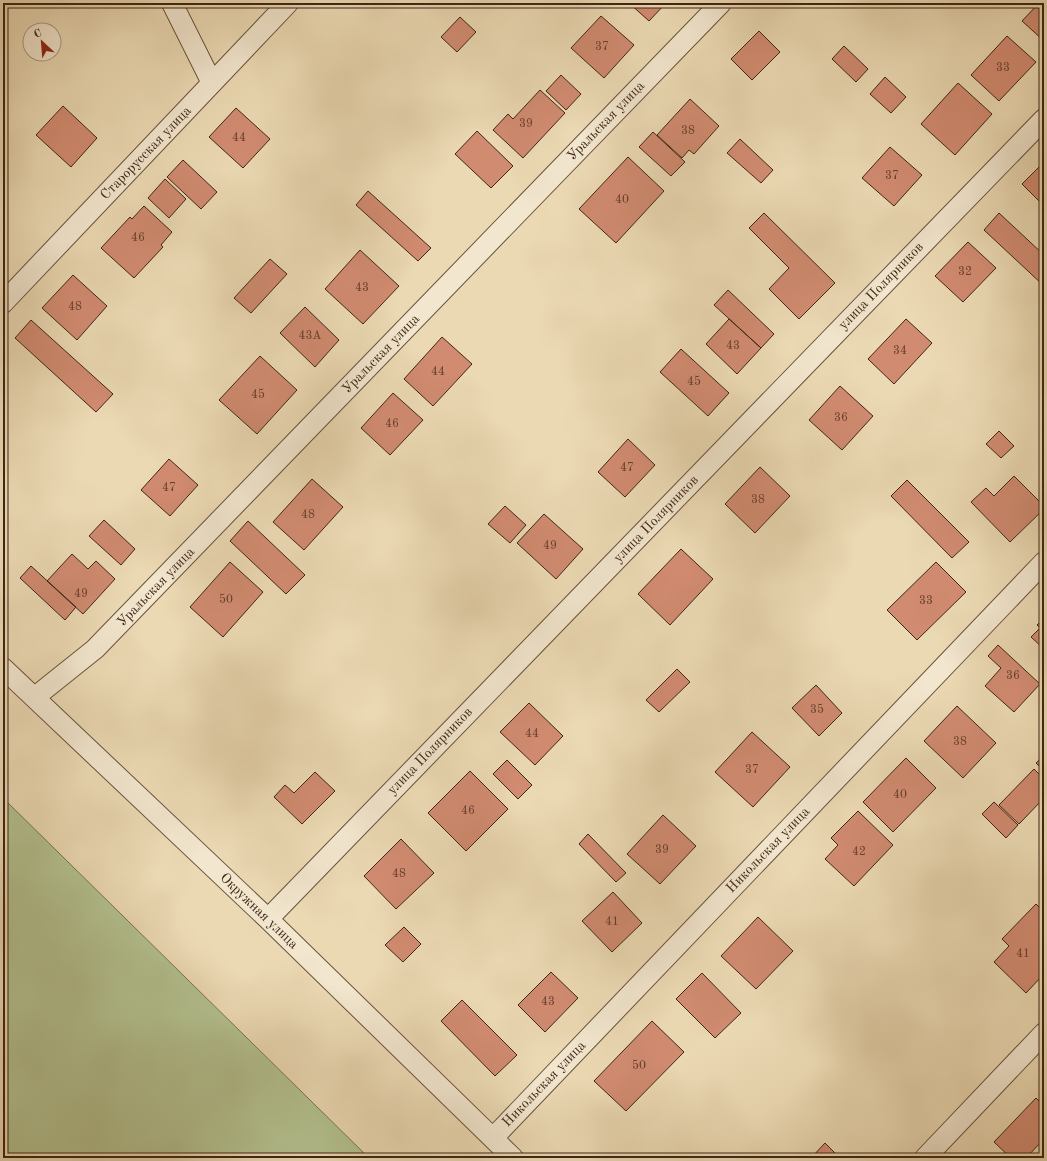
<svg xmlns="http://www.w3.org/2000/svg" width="1047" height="1161" font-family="'Old Standard TT',serif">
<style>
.green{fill:#b3c08f;stroke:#787252}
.building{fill:#d18b71;stroke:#3e2515}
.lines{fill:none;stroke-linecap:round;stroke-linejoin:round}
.minor-casing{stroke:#69523c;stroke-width:22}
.minor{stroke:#f2e6ce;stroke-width:20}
.labels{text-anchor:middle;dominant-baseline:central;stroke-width:3;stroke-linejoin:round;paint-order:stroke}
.number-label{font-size:12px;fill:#633e2c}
.street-label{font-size:14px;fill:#3e2515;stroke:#f2e6ce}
</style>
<rect width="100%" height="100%" fill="#ebd9b3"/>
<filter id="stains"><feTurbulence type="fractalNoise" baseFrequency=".005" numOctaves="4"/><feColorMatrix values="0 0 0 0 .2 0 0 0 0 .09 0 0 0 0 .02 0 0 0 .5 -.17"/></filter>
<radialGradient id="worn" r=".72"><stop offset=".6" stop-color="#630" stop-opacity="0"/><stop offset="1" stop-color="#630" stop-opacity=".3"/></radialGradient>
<path class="green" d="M3 798 369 1158H3Z"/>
<path class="building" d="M629 3H666L649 21Z
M1039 3H1044V41L1022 21Z
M601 16 634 45 604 78 571 48Z
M460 17 476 32 457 52 441 37Z
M759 31 780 52 752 80 731 59Z
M1007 36 1036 62 999 101 971 75Z
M844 46 868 69 856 82 832 59Z
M561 75 581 94 566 110 546 91Z
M885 77 906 97 891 113 870 94Z
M958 83 992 114 955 155 921 124Z
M540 90 565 113 523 158 493 130 508 114 513 119Z
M690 99 719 126 694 154 689 150 682 158 657 135Z
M63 106 97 138 71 167 36 135Z
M236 108 270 139 243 168 209 137Z
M477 131 513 166 491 188 455 154Z
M653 132 685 162 671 176 639 147Z
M740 139 773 170 761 183 727 153Z
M890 147 922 175 894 206 862 178Z
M628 157 664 191 616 243 579 209Z
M183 160 217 192 201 209 167 177Z
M1043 163 1044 164V206L1022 184Z
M165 179 186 199 169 218 148 198Z
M368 191 431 248 418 261 356 205Z
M144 206 172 232 161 245 163 247 134 278 101 248 130 217 132 219Z
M764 213 835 283 799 319 769 289 789 268 749 228Z
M999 213 1044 255V286L984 230Z
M968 242 996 268 963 302 935 276Z
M360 250 399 286 363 324 325 289Z
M270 259 287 274 251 313 234 298Z
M73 275 107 306 77 340 42 308Z
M728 290 774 334 761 348 714 305Z
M305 307 339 340 315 367 280 333Z
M729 319 761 348 737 374 706 344Z
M906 319 932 343 894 384 868 359Z
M31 320 113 394 96 412 15 338Z
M442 337 472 364 433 406 404 379Z
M681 349 729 393 708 416 660 372Z
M260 356 297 390 257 434 219 400Z
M840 386 873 416 842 450 809 420Z
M393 393 423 420 390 455 361 428Z
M999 431 1014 446 1001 458 986 444Z
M628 439 655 465 625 497 598 472Z
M169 459 198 485 170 516 141 490Z
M760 467 790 496 755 533 725 504Z
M1014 476 1044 506V509L1010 542 971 502 986 488 994 496Z
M312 479 343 507 304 550 273 522Z
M907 480 969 542 952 558 891 496Z
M505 506 526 525 510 543 488 524Z
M544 514 583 549 556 579 517 543Z
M104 520 135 549 121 565 89 536Z
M248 521 305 575 286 594 230 541Z
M681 549 713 579 670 625 638 594Z
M72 554 88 569 96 561 115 579 83 614 47 581Z
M230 562 263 592 223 637 190 607Z
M936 562 966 592 917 640 887 610Z
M31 566 76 607 65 620 20 578Z
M1044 618V649L1031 637 1040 628 1037 625Z
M998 645 1040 684 1014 712 985 686 1001 668 988 656Z
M677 669 690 682 659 712 646 700Z
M816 685 842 713 819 736 792 708Z
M529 703 563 736 535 765 500 732Z
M957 706 996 743 963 778 924 741Z
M752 732 790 767 753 807 715 772Z
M1044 756V771L1036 763Z
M906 758 936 788 893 832 863 802Z
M507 760 532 785 518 799 493 774Z
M1034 769 1044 779V798L1019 824 999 805Z
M470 771 508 809 466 851 428 813Z
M315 772 335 791 302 824 274 797 285 785 294 793Z
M994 802 1018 825 1006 838 982 814Z
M858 811 893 845 854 886 825 859 838 845 831 838Z
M663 815 696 846 660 884 627 854Z
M588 834 626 873 616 882 579 844Z
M401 839 434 873 396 909 364 876Z
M613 892 642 923 612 952 582 921Z
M1036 904 1044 912V974L1026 993 994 962 1009 946 1002 939Z
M758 917 793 951 756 989 721 956Z
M404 927 421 944 403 962 385 945Z
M551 972 578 998 545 1032 518 1005Z
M702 973 741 1013 715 1038 676 999Z
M462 1000 517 1055 495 1076 441 1021Z
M652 1021 684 1052 626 1111 594 1081Z
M1036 1098 1044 1106V1139L1026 1158H1011L994 1142Z
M825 1143 840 1158H811Z"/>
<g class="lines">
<g class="minor-casing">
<path id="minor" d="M172 3 212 83
M3 303 288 3
M3 668 268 919 513 1158
M35 697 95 649 721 3
M268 919 1044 119
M493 1138 1044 562
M925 1158 1044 1033"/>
</g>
<use href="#minor" class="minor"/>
</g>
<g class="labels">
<g class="number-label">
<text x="602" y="47">37</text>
<text x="1003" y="68">33</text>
<text x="526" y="124">39</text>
<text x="688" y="131">38</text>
<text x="239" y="138">44</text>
<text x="892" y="176">37</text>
<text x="622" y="200">40</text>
<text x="138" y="238">46</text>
<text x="965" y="272">32</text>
<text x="362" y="288">43</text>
<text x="75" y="307">48</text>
<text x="310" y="336">43А</text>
<text x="733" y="346">43</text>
<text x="900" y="351">34</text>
<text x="438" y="372">44</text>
<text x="694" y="382">45</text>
<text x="258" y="395">45</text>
<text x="841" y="418">36</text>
<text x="392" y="424">46</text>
<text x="627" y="468">47</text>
<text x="169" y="488">47</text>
<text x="758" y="500">38</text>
<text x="308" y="515">48</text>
<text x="550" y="546">49</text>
<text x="81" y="594">49</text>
<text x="226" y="600">50</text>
<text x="926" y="601">33</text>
<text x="1013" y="676">36</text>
<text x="817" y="710">35</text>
<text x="532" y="734">44</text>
<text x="960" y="742">38</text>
<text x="752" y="770">37</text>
<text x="900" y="795">40</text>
<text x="468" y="811">46</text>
<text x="662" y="850">39</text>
<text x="859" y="852">42</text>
<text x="399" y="874">48</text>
<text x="612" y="922">41</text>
<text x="1023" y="954">41</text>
<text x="548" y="1002">43</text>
<text x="639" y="1066">50</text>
</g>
<g class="street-label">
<text transform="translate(606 121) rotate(-46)">Уральская улица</text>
<text transform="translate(146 153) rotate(-46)">Старорусская улица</text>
<text transform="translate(881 286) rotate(-46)">улица Полярников</text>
<text transform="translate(381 354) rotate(-46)">Уральская улица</text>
<text transform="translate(656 519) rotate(-46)">улица Полярников</text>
<text transform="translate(156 587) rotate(-46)">Уральская улица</text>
<text transform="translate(430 751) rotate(-46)">улица Полярников</text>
<text transform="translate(768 850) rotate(-46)">Никольская улица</text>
<text transform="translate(259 911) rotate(44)">Окружная улица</text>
<text transform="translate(544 1084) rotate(-46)">Никольская улица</text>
</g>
</g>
<rect width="1047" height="1161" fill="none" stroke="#ebd9b3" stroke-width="16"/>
<rect x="4" y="4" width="1039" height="1153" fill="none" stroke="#3e2515" stroke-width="2"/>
<rect x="8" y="8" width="1031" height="1145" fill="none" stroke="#3e2515"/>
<g transform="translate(42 42) rotate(334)"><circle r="19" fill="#f2e6ce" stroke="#aa9984"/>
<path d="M0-3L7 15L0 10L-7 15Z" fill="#8f2418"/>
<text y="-6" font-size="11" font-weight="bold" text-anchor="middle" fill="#3e2515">С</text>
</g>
<rect width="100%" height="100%" filter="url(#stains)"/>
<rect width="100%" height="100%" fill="url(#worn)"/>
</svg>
